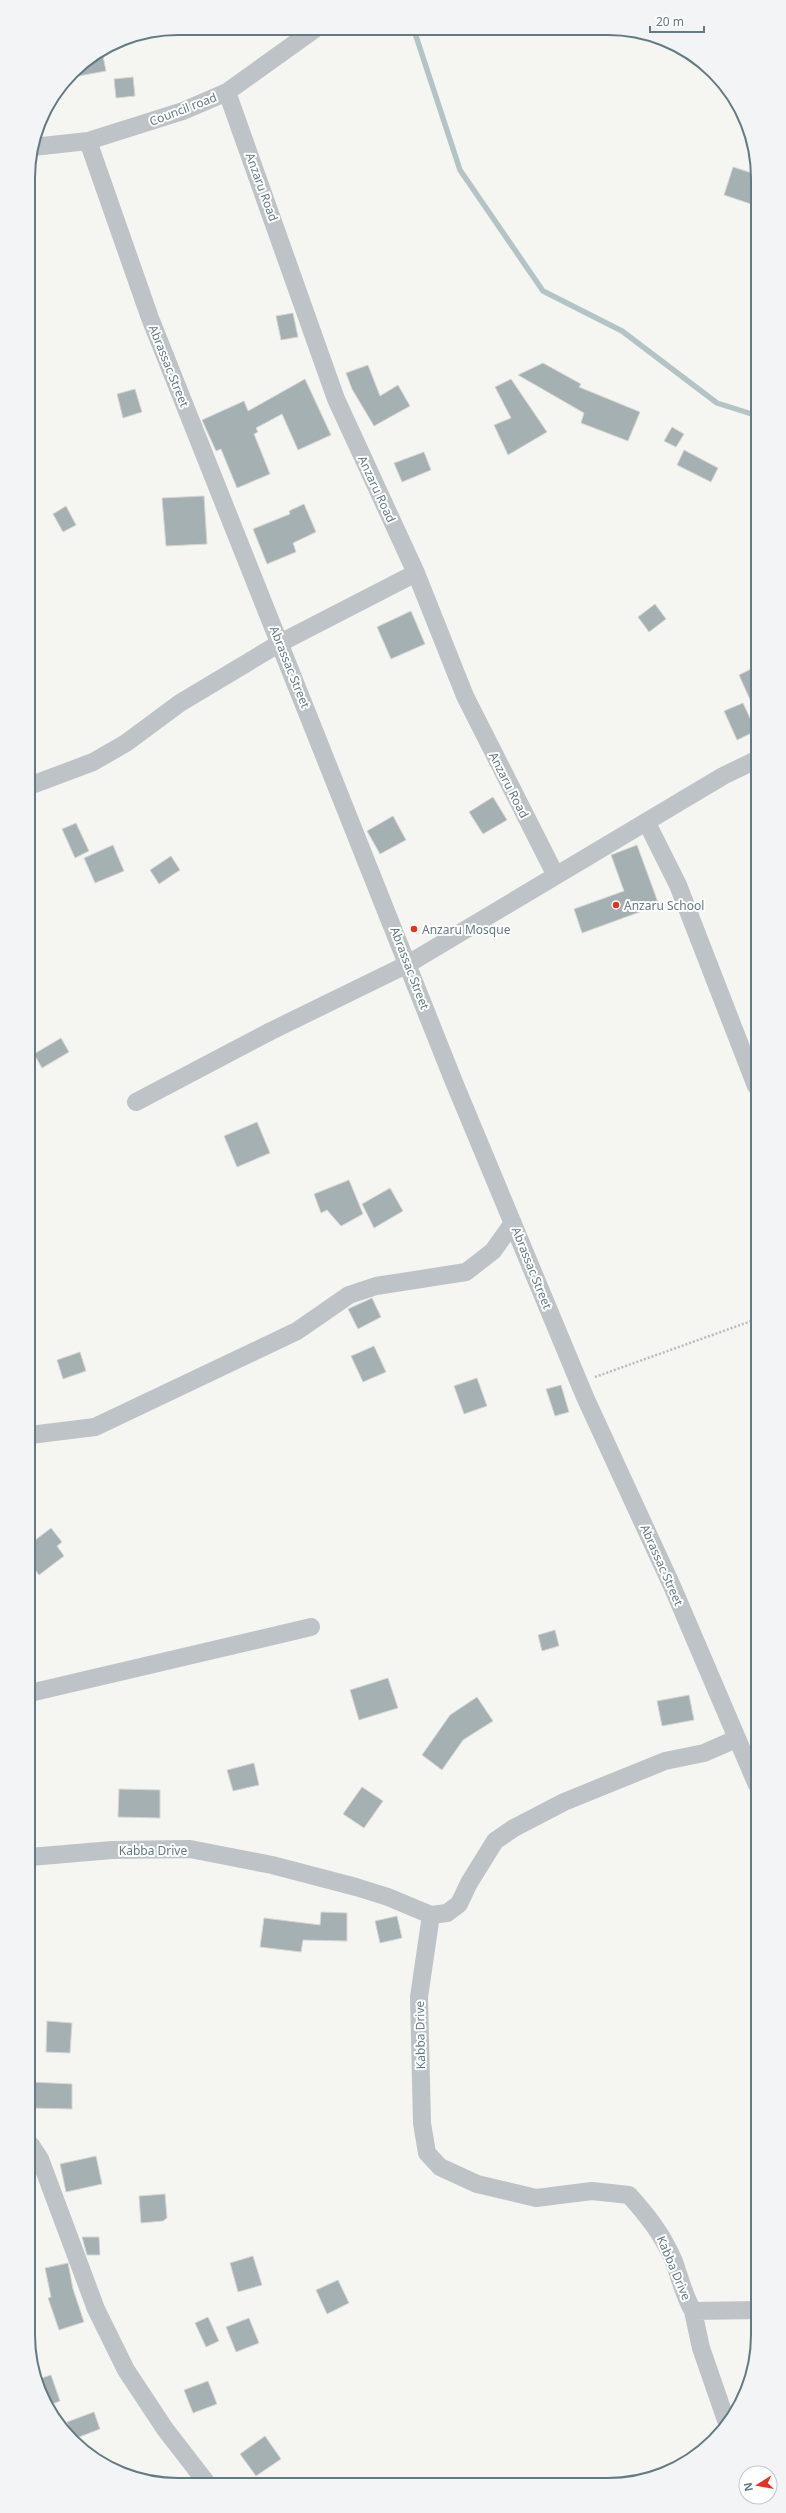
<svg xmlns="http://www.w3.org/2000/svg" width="786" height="2513" font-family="'Noto Sans',sans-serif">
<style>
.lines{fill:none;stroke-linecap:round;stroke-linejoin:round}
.stream{stroke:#b4c4c6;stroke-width:5.5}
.building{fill:#a5b0b3;stroke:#d7d6d4}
.path{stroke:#b7bcbd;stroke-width:2.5;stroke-dasharray:2 2;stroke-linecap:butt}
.street{stroke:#bdc3c6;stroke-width:18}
.poi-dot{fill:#e8311f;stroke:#fff;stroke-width:1.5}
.labels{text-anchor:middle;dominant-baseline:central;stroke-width:4;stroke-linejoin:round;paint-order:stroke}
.street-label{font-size:12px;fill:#637a83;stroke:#fff}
.poi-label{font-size:12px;fill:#637a83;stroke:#fff;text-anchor:start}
.rim{fill:none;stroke:#637a83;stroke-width:2}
</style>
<rect width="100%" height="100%" fill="#f5f5f1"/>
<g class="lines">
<path class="stream" d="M414 30 460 170 543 291 622 331 717 403 755 415"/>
</g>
<path class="building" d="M103 56 106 71 68 78 72 72 94 58Z
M133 77 135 96 116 98 114 79Z
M733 167 755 174V191L751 204 724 195Z
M293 313 298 337 281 340 276 316Z
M543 363 581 384 579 387 640 412 628 441 581 423 584 413 518 375Z
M368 365 380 396 398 385 410 406 374 426 352 389 346 373Z
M305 379 331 435 298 450 282 414 256 428 258 432 254 434 270 474 237 488 221 449 216 451 202 420 244 401 248 411Z
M511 379 547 432 508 455 494 425 511 418 495 387Z
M135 389 142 412 123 418 117 394Z
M672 427 684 434 676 447 664 441Z
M684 450 718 468 711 482 677 465Z
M424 452 431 470 402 482 394 463Z
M204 496 207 544 166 546 162 498Z
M304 504 316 532 293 543 296 552 267 564 253 529 290 514 289 511Z
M66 506 76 525 63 532 53 514Z
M655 604 666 619 649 632 638 617Z
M411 611 425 644 391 659 377 627Z
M751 669 756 679V713L739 675Z
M743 703 756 731 737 740 724 711Z
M493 797 507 820 483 834 469 812Z
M393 816 406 840 380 854 367 831Z
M76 823 89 851 75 858 62 829Z
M113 845 124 871 95 883 84 858Z
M637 845 659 905 582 933 574 909 624 891 611 855Z
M171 856 180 870 159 884 150 870Z
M61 1038 69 1052 42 1068 34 1054Z
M257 1122 270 1153 237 1167 224 1136Z
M349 1180 363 1214 341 1226 327 1210 321 1213 314 1194Z
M390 1188 403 1211 374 1228 362 1204Z
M372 1298 381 1317 358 1329 348 1309Z
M374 1346 386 1372 363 1382 351 1356Z
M80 1352 86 1371 63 1379 57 1360Z
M477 1378 487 1406 464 1414 454 1386Z
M561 1385 569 1412 555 1416 546 1389Z
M51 1528 62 1542 57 1546 64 1556 39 1575 30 1563V1544Z
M555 1630 559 1646 542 1651 538 1635Z
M388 1678 398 1708 359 1720 350 1690Z
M689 1695 694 1720 662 1726 657 1701Z
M477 1697 493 1721 463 1740 442 1770 422 1755 450 1715Z
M254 1763 259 1785 233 1791 227 1770Z
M362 1787 383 1801 364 1828 343 1814Z
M119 1789 160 1790V1818L118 1817Z
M321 1912 347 1913V1941L303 1940 301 1952 260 1947 264 1918 320 1925Z
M397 1916 402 1938 380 1943 375 1921Z
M47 2021 72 2023 70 2053 46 2052Z
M31 2082 72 2084V2109L31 2108Z
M96 2156 102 2184 66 2192 60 2164Z
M165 2194 167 2218 163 2221 141 2223 139 2196Z
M82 2237H99L100 2255H87Z
M253 2256 262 2285 238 2292 230 2263Z
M68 2263 73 2289 84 2322 59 2330 48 2298 51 2297 45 2268Z
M338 2280 349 2303 327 2314 316 2290Z
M208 2317 219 2341 206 2347 195 2323Z
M249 2318 259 2343 236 2352 226 2327Z
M51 2375 60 2401 47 2406 36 2380Z
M208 2381 217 2404 193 2413 184 2390Z
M94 2412 100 2429 74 2439 67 2422Z
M265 2436 281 2459 256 2476 240 2454Z"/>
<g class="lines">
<path class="path" d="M595 1377 757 1319"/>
<path class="street" d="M227 92 336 399 416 573 465 696 555 874
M88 141 150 318 454 1082 585 1397 672 1586 757 1785
M33 147 88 141 183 111 227 92 315 29
M29 786 93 762 126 743 180 703 280 643 416 573
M647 823 678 885 756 1086
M136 1102 271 1031 408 964 723 776 756 760
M30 1435 95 1427 297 1331 349 1295 376 1286 466 1272 493 1251 513 1223
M30 1693 311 1627
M30 1857 112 1850 190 1849 272 1865 356 1887 388 1897 431 1915 447 1913 459 1904 469 1883 495 1841 514 1828 564 1802 665 1761 704 1753 736 1739
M431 1915 419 1997 422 2123 427 2153 440 2167 477 2184 536 2198 592 2191 629 2195C647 2215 662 2234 673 2259 680 2277 683 2294 693 2311L758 2310
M31 2145 40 2159 96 2309 126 2370 165 2429 206 2482
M693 2311 701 2348 727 2423"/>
</g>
<g class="poi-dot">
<circle cx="616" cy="905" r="4"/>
<circle cx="414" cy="929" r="4"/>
</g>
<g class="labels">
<g class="street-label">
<text transform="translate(183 109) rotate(-21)">Council road</text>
<text transform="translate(262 187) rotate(70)">Anzaru Road</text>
<text transform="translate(169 366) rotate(68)">Abrassac Street</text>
<text transform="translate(377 489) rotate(65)">Anzaru Road</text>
<text transform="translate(290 667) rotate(68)">Abrassac Street</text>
<text transform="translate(509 785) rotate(63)">Anzaru Road</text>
<text transform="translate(410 968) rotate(69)">Abrassac Street</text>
<text transform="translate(532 1268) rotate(68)">Abrassac Street</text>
<text transform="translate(662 1565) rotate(66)">Abrassac Street</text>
<text x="153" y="1850">Kabba Drive</text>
<text transform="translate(420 2035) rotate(-91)">Kabba Drive</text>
<text transform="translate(674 2268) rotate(67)">Kabba Drive</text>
</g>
<g class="poi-label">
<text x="624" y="905">Anzaru School</text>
<text x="422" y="929">Anzaru Mosque</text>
</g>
</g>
<path d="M0 0H786V2513H0ZM178 35H608A143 143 0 0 1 751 178V2335A143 143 0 0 1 608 2478H178A143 143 0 0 1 35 2335V178A143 143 0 0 1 178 35Z" fill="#f3f4f5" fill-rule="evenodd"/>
<path class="rim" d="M178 35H608A143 143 0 0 1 751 178V2335A143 143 0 0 1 608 2478H178A143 143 0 0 1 35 2335V178A143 143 0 0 1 178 35Z"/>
<g transform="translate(758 2485) rotate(259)"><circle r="19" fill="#ffffff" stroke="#c1cacd"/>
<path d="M0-3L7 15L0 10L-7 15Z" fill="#e8311f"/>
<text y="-6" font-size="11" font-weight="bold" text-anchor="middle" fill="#637a83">N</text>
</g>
<path d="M650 26v6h54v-6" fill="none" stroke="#637a83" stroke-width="2"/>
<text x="656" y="26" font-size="12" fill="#637a83" stroke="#ffffff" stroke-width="3" paint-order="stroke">20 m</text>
</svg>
